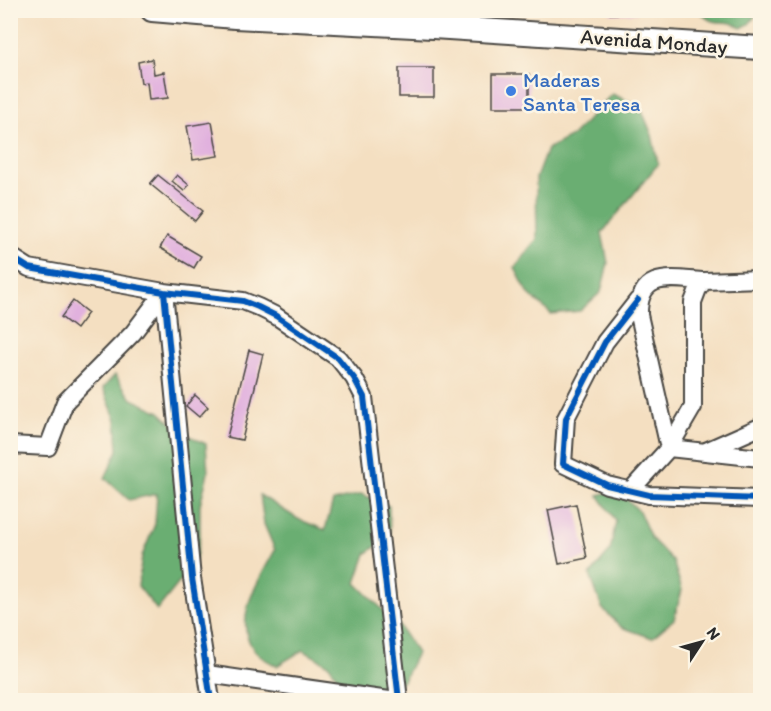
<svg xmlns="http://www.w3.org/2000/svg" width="771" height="711" font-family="Itim,sans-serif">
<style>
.forest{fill:#6bae72;stroke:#4b6c4e;stroke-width:1.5}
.building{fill:#e1b1de}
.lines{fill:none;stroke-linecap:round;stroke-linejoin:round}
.minor-casing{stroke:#494642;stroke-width:20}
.secondary-casing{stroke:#494642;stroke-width:26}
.minor{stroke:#fff;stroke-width:16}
.secondary{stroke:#fff;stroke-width:22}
.cycleway-casing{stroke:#fcf5e5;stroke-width:10}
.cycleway{stroke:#0057b8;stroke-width:6}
.shop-dot{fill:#3f7fe0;stroke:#fcf5e5;stroke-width:2}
.labels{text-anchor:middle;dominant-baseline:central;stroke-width:5;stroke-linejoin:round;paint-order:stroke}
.street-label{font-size:21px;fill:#2b2b2b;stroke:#fcf5e5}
.shop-label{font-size:21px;fill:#366cbe;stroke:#fcf5e5;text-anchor:start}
</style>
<rect width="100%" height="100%" fill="#fcf5e5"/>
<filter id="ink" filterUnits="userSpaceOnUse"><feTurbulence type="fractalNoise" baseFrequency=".0167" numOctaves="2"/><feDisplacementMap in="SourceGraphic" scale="12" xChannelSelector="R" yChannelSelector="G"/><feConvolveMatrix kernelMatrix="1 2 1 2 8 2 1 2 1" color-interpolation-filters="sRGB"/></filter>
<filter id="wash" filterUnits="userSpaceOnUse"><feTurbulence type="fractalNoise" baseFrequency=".008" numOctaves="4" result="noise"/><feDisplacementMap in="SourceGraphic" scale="24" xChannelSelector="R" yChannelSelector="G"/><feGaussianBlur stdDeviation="1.35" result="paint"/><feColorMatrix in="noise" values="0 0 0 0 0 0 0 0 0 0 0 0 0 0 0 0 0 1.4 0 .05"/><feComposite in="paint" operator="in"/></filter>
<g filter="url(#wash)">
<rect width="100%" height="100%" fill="#f4dfc1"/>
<path class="forest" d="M700 11H759L749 24 741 28C727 16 713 30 700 11Z
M612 94 640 106 652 135 658 164 602 233 608 263 601 292 580 311 551 314 528 293 515 268 537 239 536 178 547 149 572 136Z
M115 375 132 399 160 412 180 431 206 444 208 473 200 505V536L195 563 157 610 138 586 142 556 155 524 157 494 129 500 105 478 118 450 116 420 103 388Z
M617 490 639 511 651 538 673 561 682 590 674 619 652 638 621 627 602 608 590 575 610 551 616 521 598 495Z
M361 494 389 506 390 536 366 554 356 583 400 627 417 653 403 681 375 697 345 688 329 665 303 650 277 666C270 662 258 657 254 650 231 618 260 579 275 550L264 524 260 495 298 519 325 530 333 501Z"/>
<g id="blocks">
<path class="building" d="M610 10H637V13L610 14Z
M152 59 154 74 164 72 168 98 149 100 147 82 141 83 138 62Z
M399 68H434V97H399Z
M493 74H529V107H493Z
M212 122 218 156 193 160 187 126Z
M158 175 203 211 195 221 150 184Z
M177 175 189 185 184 191 172 181Z
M167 236 201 256 194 268 160 248Z
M73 301 88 313 76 329 61 317Z
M249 350 263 354 242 440 227 437Z
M195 395 208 407 199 417 186 406Z
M576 504 587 558 559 564 548 510Z"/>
</g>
</g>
<g filter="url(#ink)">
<use href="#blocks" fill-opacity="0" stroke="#494642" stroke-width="1.5"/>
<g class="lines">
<g class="minor-casing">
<path id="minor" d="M433 10V27
M10 256 29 268 164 292 243 301 258 307 276 316 338 358 354 378 364 397 399 700
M704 281C672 279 638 270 639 315L669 448 760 458
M164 292 192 578 211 700
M638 300 605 342 566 418 563 464 607 485 649 495 760 499
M10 445 48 447 65 402 133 333 164 292
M706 451 760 427
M631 490 669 448 693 407V302L698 289 704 281 760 279
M207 674 389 700"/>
</g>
<g class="secondary-casing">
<path id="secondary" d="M152 10 235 17 433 27 760 48"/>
</g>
<use href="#minor" class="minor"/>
<use href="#secondary" class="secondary"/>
<g class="cycleway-casing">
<path id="cycleway" d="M10 256 29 268 164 292 243 301 258 307 276 316 338 358 354 378 364 397 399 700
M164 292 192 578 211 700
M638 300 605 342 566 418 563 464 607 485 649 495 760 499"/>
</g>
<use href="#cycleway" class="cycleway"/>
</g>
</g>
<circle class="shop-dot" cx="511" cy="91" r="6"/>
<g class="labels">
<g class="street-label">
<text transform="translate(654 41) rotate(4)">Avenida Monday</text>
</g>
<g class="shop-label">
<text x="523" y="79">Maderas<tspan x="523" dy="24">Santa Teresa</tspan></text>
</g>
</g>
<rect width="771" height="711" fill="none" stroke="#fcf5e5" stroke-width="36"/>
<g transform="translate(702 642) rotate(54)" stroke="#fcf5e5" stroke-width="4.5" paint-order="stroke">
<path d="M0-4.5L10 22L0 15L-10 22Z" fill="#2b2b2b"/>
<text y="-9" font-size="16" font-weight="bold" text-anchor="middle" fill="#2b2b2b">N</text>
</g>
</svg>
